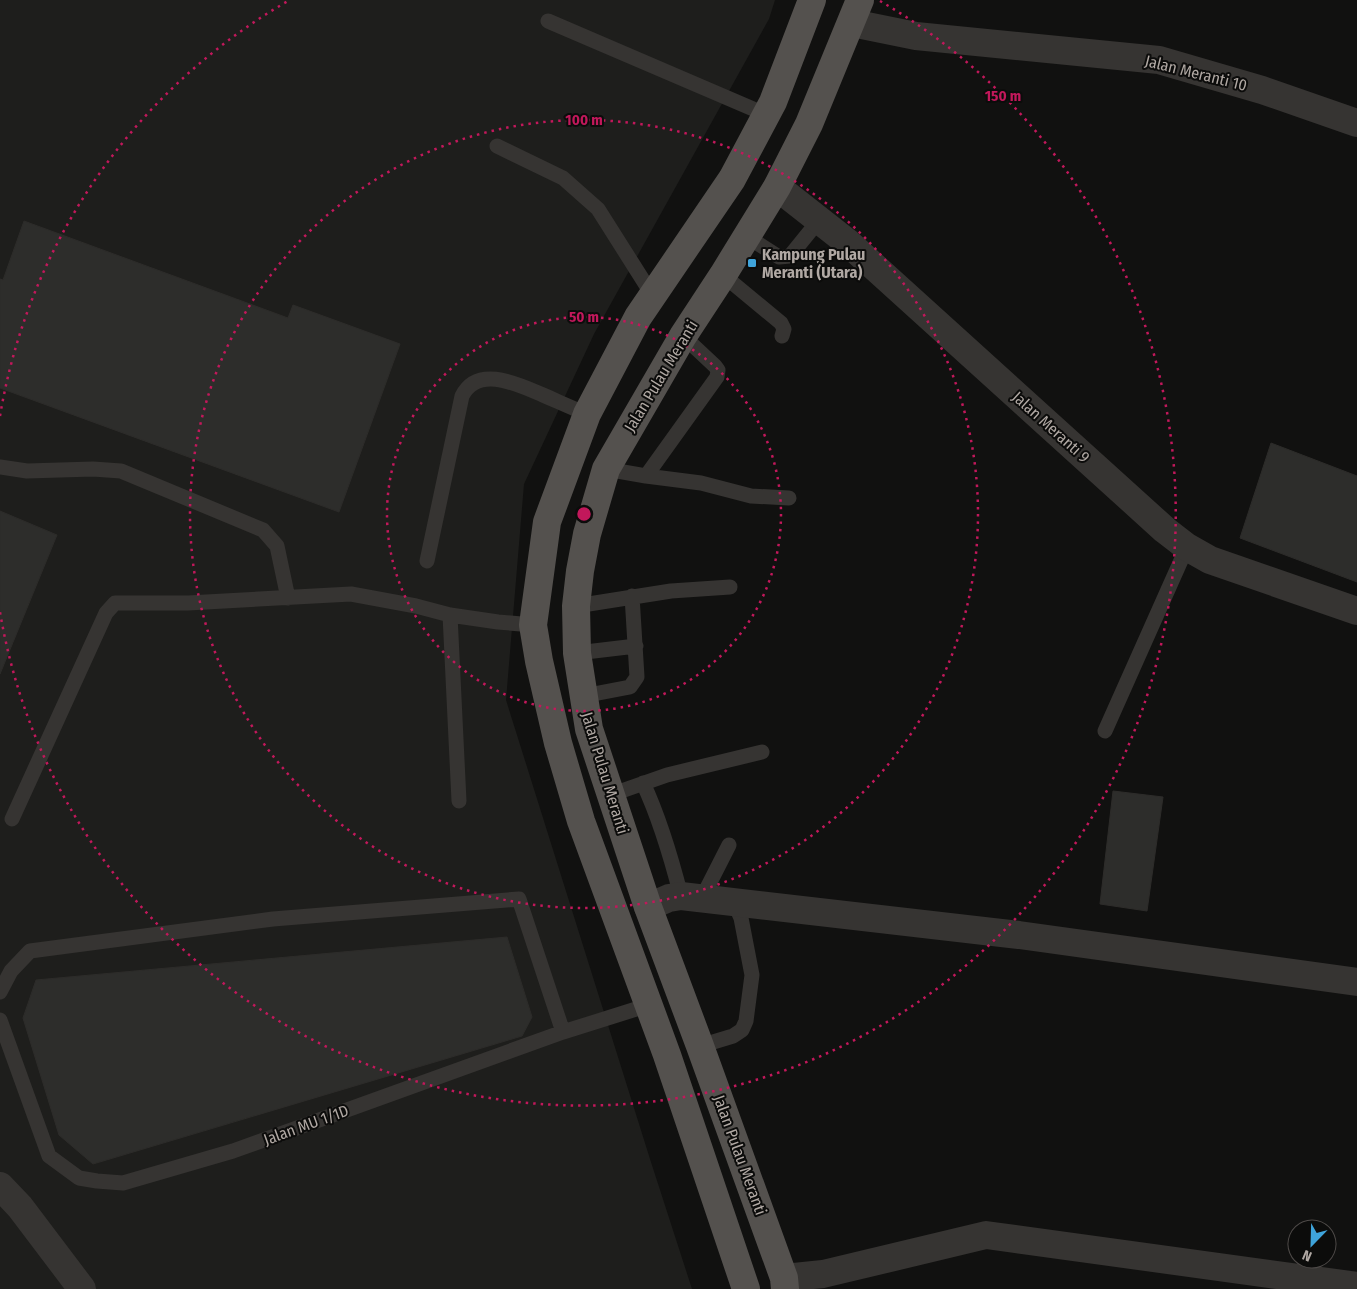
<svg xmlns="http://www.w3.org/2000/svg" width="1357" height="1289" font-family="'Fira Sans Condensed',sans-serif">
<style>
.built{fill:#1e1e1c}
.building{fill:#2d2d2b;stroke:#2d2c2a}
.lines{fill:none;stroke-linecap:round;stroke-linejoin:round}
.lane{stroke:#363432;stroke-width:15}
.street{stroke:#363432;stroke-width:28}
.primary{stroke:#54514e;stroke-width:28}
.ring{fill:none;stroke:#c2185b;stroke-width:2.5;stroke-dasharray:2.5 5}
.poi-dot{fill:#3fa4db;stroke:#0c0c0b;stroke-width:2}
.labels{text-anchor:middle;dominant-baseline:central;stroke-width:4;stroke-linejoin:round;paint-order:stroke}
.street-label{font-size:16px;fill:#b0a8a3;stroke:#0c0c0b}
.poi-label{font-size:16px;font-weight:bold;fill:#b0a8a3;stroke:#0c0c0b;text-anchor:start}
.centre{fill:#c2185b;stroke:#0c0c0b;stroke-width:2.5}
.ring-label{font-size:15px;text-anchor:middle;font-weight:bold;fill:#c2185b;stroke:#0c0c0b;stroke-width:4;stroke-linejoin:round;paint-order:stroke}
</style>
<rect width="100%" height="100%" fill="#111110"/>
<path class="built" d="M0 0H775L769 19 594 334 524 484 506 700 650 1159 692 1289H0Z"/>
<path class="building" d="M24 221 288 318 293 305 400 344 339 512 0 388V279L3 280Z
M1271 443 1357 476V582L1240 538Z
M0 511 57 535 0 674Z
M1113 791 1163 797 1147 911 1100 904Z
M507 937 532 1017 522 1036 93 1164 59 1135 23 1018 36 980Z"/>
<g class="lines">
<path class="lane" d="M548 21 767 115
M497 146 563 178 598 209 653 296
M746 236 779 257 790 256 820 219
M723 275 781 323 784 329 782 336
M0 467 27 471 93 469 121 471 263 530 277 546 288 598
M606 469 646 476 717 377 718 370 715 366 683 336
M646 476 701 483 751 496 789 498
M427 561 462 396C478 364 519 385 543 395 557 401 572 408 587 414
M576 606 671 591 730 587
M450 615 459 801
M577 653 636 646
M583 696 630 687 637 677 632 596
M1105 731 1187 547
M643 783C660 819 671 857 681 896
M610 795 667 775 762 752
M12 819 106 613 115 603H188L351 594 416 606 450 615 498 622 533 625
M702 898 729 845
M0 992 11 971 30 951 273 919 519 899 563 1032 649 1005
M0 1020 49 1156 79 1178 97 1181 123 1183 233 1151 563 1032
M700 1046 733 1036 742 1030 746 1021 752 975 741 918 734 902"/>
<path class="street" d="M852 23 916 36 1159 60 1262 90 1357 123
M777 187 847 242 1165 530 1187 547 1210 560 1357 611
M648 907 669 898 681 896 1019 935 1357 982
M0 1186 20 1207 82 1289
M784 1278 823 1274 986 1235 1357 1286"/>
<path class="primary" d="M746 1289 667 1055 581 821 558 743 539 661 533 625 547 522 587 414 638 317 732 179 773 102 812 0
M785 1289 784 1278 700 1046 648 907 589 729 577 653 576 606 580 571 587 534 606 469 683 336 723 275 777 187 809 124 860 0"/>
</g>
<g class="ring">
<circle cx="584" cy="514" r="197"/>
<circle cx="584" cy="514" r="394"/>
<path d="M0 416A592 592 0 0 1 288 1M880 1A592 592 0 1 1 0 612"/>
</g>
<rect class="poi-dot" x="747" y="258" width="10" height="10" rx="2.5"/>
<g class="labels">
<g class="street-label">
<text transform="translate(1196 73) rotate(14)">Jalan Meranti 10</text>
<text transform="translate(661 376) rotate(-59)">Jalan Pulau Meranti</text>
<text transform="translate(1051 427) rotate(42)">Jalan Meranti 9</text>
<text transform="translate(605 773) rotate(73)">Jalan Pulau Meranti</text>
<text transform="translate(306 1125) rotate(-20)">Jalan MU 1/1D</text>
<text transform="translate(740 1155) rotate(70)">Jalan Pulau Meranti</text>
</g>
<g class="poi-label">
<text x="762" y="254">Kampung Pulau<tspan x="762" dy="18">Meranti (Utara)</tspan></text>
</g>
</g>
<circle cx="584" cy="514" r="8" class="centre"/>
<g class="ring-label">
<text x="1003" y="101">150 m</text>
<text x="584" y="125">100 m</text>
<text x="584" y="322">50 m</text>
</g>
<g transform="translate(1312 1244) rotate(203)"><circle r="24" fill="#0c0c0b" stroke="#4e4a48"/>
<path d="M0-4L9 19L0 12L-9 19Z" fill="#3fa4db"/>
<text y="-8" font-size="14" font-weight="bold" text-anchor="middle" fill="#b0a8a3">N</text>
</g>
</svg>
